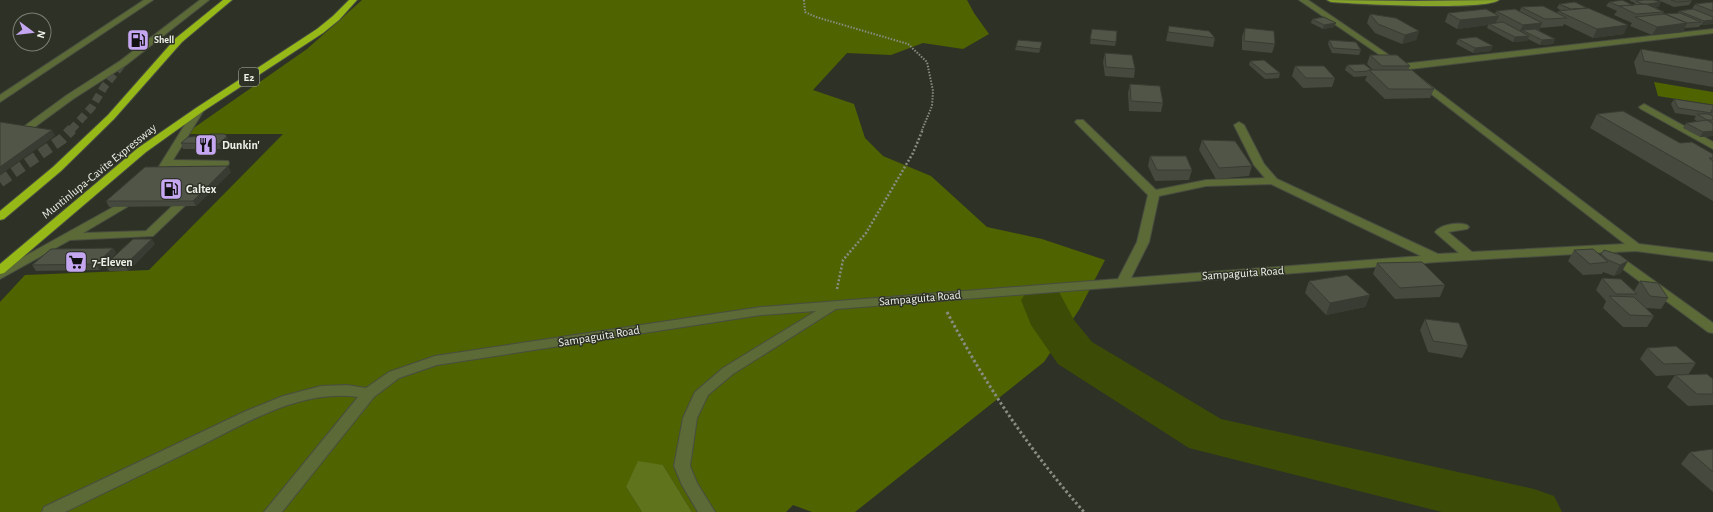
<svg xmlns="http://www.w3.org/2000/svg" width="1713" height="512" font-family="'Alegreya Sans',sans-serif">
<style>
.green{fill:#4f6300}
.forest{fill:#5e731b}
.lines{fill:none;stroke-linecap:round;stroke-linejoin:round}
.river{fill:#3c4c06;fill-rule:evenodd}
.minor-tunnel-far1{stroke:#4b4f43;stroke-width:8;stroke-dasharray:8 4.5;stroke-linecap:butt}
.minor-tunnel{stroke:#4b4f43;stroke-width:11;stroke-dasharray:11 5.5;stroke-linecap:butt}
.minor-casing{stroke:#494d41;stroke-width:2}
.major-casing{stroke:#494d41;stroke-width:2}
.highway-casing{stroke:#494d41;stroke-width:2}
.path-far2{stroke:#898c82;stroke-width:2;stroke-dasharray:1.5 1.5;stroke-linecap:butt}
.path-far1{stroke:#898c82;stroke-width:2.5;stroke-dasharray:2 2;stroke-linecap:butt}
.path{stroke:#898c82;stroke-width:3;stroke-dasharray:2.5 2.5;stroke-linecap:butt}
.minor{fill:#5b6a36;fill-rule:evenodd}
.major{fill:#86a329;fill-rule:evenodd}
.highway{fill:#96b917;fill-rule:evenodd}
.wall{fill:#45493e}
.shaded-wall{fill:#383c32}
.building{fill:#505548;stroke:#383c32}
.labels{text-anchor:middle;dominant-baseline:central;stroke-width:3;stroke-linejoin:round;paint-order:stroke}
.far-poi-label{font-size:10px;font-weight:bold;fill:#eef1e9;stroke:#2e3226;text-anchor:start}
.shield{fill:#2e3226;stroke:#b4b8ae;stroke-width:1}
.shield-label{font-size:11px;font-weight:bold;fill:#eef1e9}
.poi-label{font-size:12px;font-weight:bold;fill:#eef1e9;stroke:#2e3226;text-anchor:start}
.street-label{font-size:12px;fill:#eef1e9;stroke:#2e3226}
</style>
<rect width="100%" height="100%" fill="#2e3226"/>
<path class="green" d="M362 0H967L974 13 989 34 963 49 923 43 891 55 847 53 813 90 854 104 865 138 883 156 931 176 987 227 1042 239 1105 260 1079 310 1044 362 855 512H812L793 505 786 512H692L663 465 626 487 642 512H0V302L25 275 149 270 283 134H185L307 49Z
M1654 82 1713 92V105L1658 96Z"/>
<path class="forest" d="M638 461 663 465 692 512H642L626 487Z"/>
<g class="lines">
<path class="river" d="M1043 286 1058 290 1074 320 1092 342 1221 419 1534 489 1554 496 1562 512H1442L1189 448 1058 364 1031 325 1021 300 1028 290Z"/>
<path class="minor-tunnel-far1" d="M71 130 92 107 104 87 123 63"/>
<path class="minor-tunnel" d="M0 182 62 139 72 129"/>
<g class="minor-casing">
<path id="minor" d="M144 0H153L0 102V95Z
M200 0H209L126 65 73 99 32 129H26L24 127 26 125 67 95 120 61Z
M1299 0H1308L1402 64 1713 29V33L1402 70Z
M1420 78 1639 244 1713 253V261L1636 251 1614 252 1713 323V333L1708 332 1608 258 1606 255 1610 252 1437 262 836 309 733 374 708 395 697 418 690 466 697 483 715 512H698L682 485 674 466 683 418 695 392 723 368 816 311 761 315 437 365 399 378 374 397 282 512H264L358 397C298 388 240 427 188 452 147 472 106 492 65 512H42L44 507 246 411 283 396 321 386 347 385 366 388 389 372 435 356 761 307 1118 279 1137 242 1148 195 1075 122 1077 120H1083L1156 190 1206 180 1265 178 1254 165 1234 125 1239 122 1244 125 1264 164 1277 179 1438 254 1459 253 1437 234 1435 232C1441 224 1457 222 1467 225L1469 227 1467 229 1448 232 1472 252 1625 244 1417 83V79ZM1271 184 1421 256 1131 278 1149 242 1159 196 1206 186Z
M1644 104 1713 142V149L1641 109 1639 107Z
M199 107 204 110 173 160 228 161 229 163 228 165 212 180 208 181 203 178 215 166H169L167 170 163 171 158 168 194 110Z
M190 192 194 193 195 195 194 197 153 236 70 240 0 279V270L117 205 121 204 127 207 83 233 146 231 186 193Z"/>
</g>
<g class="major-casing">
<path id="major" d="M1327 0 1413 1 1499 0C1486 11 1355 4 1331 2Z"/>
</g>
<g class="highway-casing">
<path id="highway" d="M223 0H232L182 42 114 119 61 171 4 219 0 220V211L53 167 108 115 176 38Z
M349 0H357L339 20 323 33 202 112 146 152 4 273 0 274V264L138 148 196 108 317 29 333 16Z"/>
</g>
<path class="path-far2" d="M804 0 805 12 816 17 908 44 927 62 933 91 932 106 922 130"/>
<path class="path-far1" d="M837 289 843 260 866 233 913 153 923 129"/>
<path class="path" d="M947 312C985 384 1030 451 1084 512"/>
<use href="#minor" class="minor"/>
<use href="#major" class="major"/>
<use href="#highway" class="highway"/>
</g>
<path class="wall" d="M1630 0H1654L1659 7H1655L1664 12 1663 14 1678 13 1679 11 1692 9 1695 4 1713 2V24L1701 25H1700L1699 27 1685 28 1683 32 1652 35 1630 26 1632 23 1614 15 1617 11 1606 6 1609 2 1634 5 1635 3 1630 1Z
M1658 0H1690L1692 1 1689 5 1674 7Z
M1559 4 1624 34 1593 38 1564 24 1563 26 1540 28 1539 31 1555 39 1553 44 1540 45 1528 39 1527 41 1513 42 1487 28 1488 25 1457 29 1445 22 1448 13 1495 14 1496 11H1520L1521 7 1557 13 1558 11H1562L1557 8Z
M1370 14 1419 31 1416 40 1402 44 1375 33 1367 23Z
M1312 19 1334 27 1323 29 1311 23Z
M1169 26 1215 38 1213 47 1166 41Z
M1245 28 1275 44 1272 53 1242 50V37Z
M1092 29 1116 42 1115 46 1090 44Z
M1458 39 1491 51 1473 53 1456 44Z
M1329 40 1361 50 1359 55 1332 53 1328 44Z
M1042 42 1041 47 1039 53 1015 50 1016 46Z
M1641 49 1713 61V87L1637 74 1634 62Z
M1105 53 1135 69 1134 78 1105 76 1103 62Z
M1370 55 1410 66 1408 70 1434 89 1430 98 1385 99 1365 80 1367 76 1354 77 1345 70 1347 65 1373 70 1367 64Z
M1250 61 1280 73 1279 78 1265 79 1249 65Z
M1295 66 1335 78 1332 87 1303 88 1292 76Z
M1130 84 1163 103 1161 112 1129 111 1128 93Z
M1674 99 1713 105V136L1700 137 1683 128 1686 123 1698 122 1694 119 1696 116 1675 113 1671 104Z
M1597 114 1680 143 1713 154V201L1590 128Z
M1202 140 1252 166 1249 176 1216 179 1199 150Z
M229 142 221 149H183L181 143Z
M1150 156 1192 170 1189 180 1155 181 1148 166Z
M231 172 196 206 109 207 106 201Z
M155 244 128 271H109L105 265Z
M113 248 116 253 99 270 36 271 32 265Z
M1574 250 1600 255 1601 254 1620 255 1621 273 1614 276 1603 272 1602 274 1583 275 1568 261Z
M1377 263 1445 285 1440 297 1395 299 1373 274Z
M1602 278 1634 291 1640 281 1668 298 1661 309 1646 308 1654 316 1647 327H1623L1603 308 1606 301 1596 290Z
M1309 281 1370 295 1365 307 1326 315 1305 293Z
M1425 319 1468 346 1462 358 1428 352 1420 330Z
M1647 348 1696 363 1688 375 1713 379V405L1688 406 1667 387 1675 375 1656 376 1640 359Z
M1713 449V492L1681 464 1690 452Z"/>
<path class="shaded-wall" d="M1661 2 1659 7 1642 9 1644 5Z
M1499 16 1495 24H1489L1488 25 1457 29 1460 20Z
M1713 20V24L1701 25 1704 21Z
M1336 23 1334 27 1323 29 1324 25Z
M1542 23 1539 31 1522 30 1521 33H1519L1523 25Z
M1687 23 1683 32 1652 35 1657 27Z
M1628 25 1624 34 1593 38 1597 29Z
M1419 31 1416 40 1402 44 1405 35Z
M1529 36 1527 41 1513 42 1515 37Z
M1555 39 1553 44 1540 45 1542 40Z
M1493 46 1491 51 1473 53 1475 48Z
M52 130 55 136 0 175V167Z
M1713 131V136L1700 137 1703 132Z
M227 136 229 142 221 149 219 144Z
M228 166 231 172 196 206 193 201Z
M152 239 155 244 128 271 125 265Z
M113 248 116 253 99 270 96 264Z
M1628 261 1621 273 1614 276 1620 265Z
M1370 295 1365 307 1326 315 1330 303Z"/>
<path class="building" d="M1622 0 1633 5 1619 6 1609 2Z
M1642 0H1654L1661 2 1648 4H1643L1636 1 1643 0Z
M1671 0H1690L1692 1 1676 2Z
M1575 2 1587 8 1571 9 1559 4Z
M1713 2V11L1695 4Z
M1646 4 1664 12 1636 14 1619 6Z
M1543 6 1567 18 1545 19 1521 7Z
M1588 8 1628 25 1597 29 1558 11Z
M1486 9 1499 16 1460 20 1448 13Z
M1515 9 1542 23 1523 25 1496 11Z
M1693 9 1713 17V20L1704 21 1679 11Z
M1680 13 1701 22 1687 23 1665 14Z
M1370 14 1396 18 1419 31 1405 35 1378 24Z
M1665 14 1687 23 1657 27 1635 17Z
M1324 17 1336 23 1324 25 1312 19Z
M1503 22 1529 36 1515 37 1489 24Z
M1169 26 1209 31 1215 38 1168 32Z
M1245 28 1274 31 1275 44 1244 41Z
M1092 29 1117 31 1116 42 1090 39Z
M1535 29 1555 39 1542 40 1522 30Z
M1476 37 1493 46 1475 48 1458 39Z
M1018 40 1042 42 1040 49 1016 46Z
M1329 40 1356 42 1361 50 1333 48Z
M1641 49 1713 61V73L1644 61Z
M1105 53 1132 55 1135 69 1106 67Z
M1370 55H1397L1410 66H1382Z
M1264 60 1280 73 1266 74 1250 61Z
M1364 64 1372 70H1369L1368 71 1355 72 1347 65Z
M1295 66H1324L1335 78H1306Z
M1369 70H1412L1434 89H1389Z
M1130 84 1160 86 1163 103 1131 101Z
M1674 99 1713 105V111L1711 110 1712 113 1678 108Z
M1623 111 1680 143 1692 142 1713 154V158H1709L1713 161V180L1597 114Z
M1697 114H1708L1713 116V118L1712 120H1707Z
M1707 120 1713 124V131L1703 132 1686 123Z
M0 122 52 130 0 167Z
M210 134H224L227 136 219 144 181 143 188 137 205 136Z
M1202 140 1235 141 1252 166 1219 168Z
M1150 156H1186L1192 170H1157Z
M228 166 193 201H106L145 167Z
M133 239H152L125 265H105Z
M113 248 96 264 32 265 51 249Z
M1593 249 1608 262 1590 264 1574 250Z
M1604 250 1620 255 1628 261 1620 265 1608 260 1601 254Z
M1422 262 1445 285 1400 288 1377 263Z
M1347 275 1370 295 1330 303 1309 281Z
M1602 278 1621 279 1637 294H1616Z
M1640 281 1658 283 1668 298 1650 296Z
M1609 296 1634 297 1654 316 1630 315Z
M1425 319 1459 323 1468 346 1433 341Z
M1676 346 1696 363 1664 364 1647 348Z
M1707 374 1713 379V394H1697L1675 375Z
M1713 449V472L1690 452Z"/>
<defs>
<g id="fuel-square" transform="scale(1.15)"><rect x="-9" y="-9" width="18" height="18" rx="4" fill="#c5a7f1" stroke="#2e3226"/><path d="M-5.5-6h7V0h2V4h1.3V-2.5L3-4.5l.8-.8L6-3V5H2.5V1h-1V6h-7ZM-4.2-4.7v3.2H.2V-4.7Z" fill="#111"/></g>
<g id="restaurant-square" transform="scale(1.15)"><rect x="-9" y="-9" width="18" height="18" rx="4" fill="#c5a7f1" stroke="#2e3226"/><path d="M-5-6h1v4h1v-4h1v4h1v-4h1v5L-1.5 .5V6h-2V.5L-5-1ZM5-6V6H3V1.5H1.5Q1.5-4 5-6Z" fill="#111"/></g>
<g id="supermarket-square" transform="scale(1.15)"><rect x="-9" y="-9" width="18" height="18" rx="4" fill="#c5a7f1" stroke="#2e3226"/><path d="M-6-5.5h2.5l.6 2H6L4.5 2H-2.5L-4.4-4H-6ZM-1.5 3.2a1.3 1.3 0 1 0 .1 0ZM3 3.2a1.3 1.3 0 1 0 .1 0Z" fill="#111"/></g>
</defs>
<g fill-rule="evenodd">
<use href="#fuel-square" x="138" y="40"/>
<use href="#restaurant-square" x="206" y="145"/>
<use href="#fuel-square" x="171" y="189"/>
<use href="#supermarket-square" x="76" y="262"/>
</g>
<g class="labels">
<g class="far-poi-label">
<text x="154" y="40">Shell</text>
</g>
<rect class="shield" x="239" y="68" width="20" height="18" rx="3"/>
<g class="shield-label">
<text x="249" y="77">E2</text>
</g>
<g class="poi-label">
<text x="222" y="145">Dunkin'</text>
<text x="186" y="189">Caltex</text>
<text x="92" y="262">7-Eleven</text>
</g>
<g class="street-label">
<text transform="translate(99 171) rotate(-39)">Muntinlupa-Cavite Expressway</text>
<text transform="translate(1243 273) rotate(-4)">Sampaguita Road</text>
<text transform="translate(920 298) rotate(-5)">Sampaguita Road</text>
<text transform="translate(599 336) rotate(-9)">Sampaguita Road</text>
</g>
</g>
<g transform="translate(32 32) rotate(105)"><circle r="19" fill="#2e3226" stroke="#7b7e74"/>
<path d="M0-3L7 15L0 10L-7 15Z" fill="#c5a7f1"/>
<text y="-6" font-size="11" font-weight="bold" text-anchor="middle" fill="#eef1e9">N</text>
</g>
</svg>
